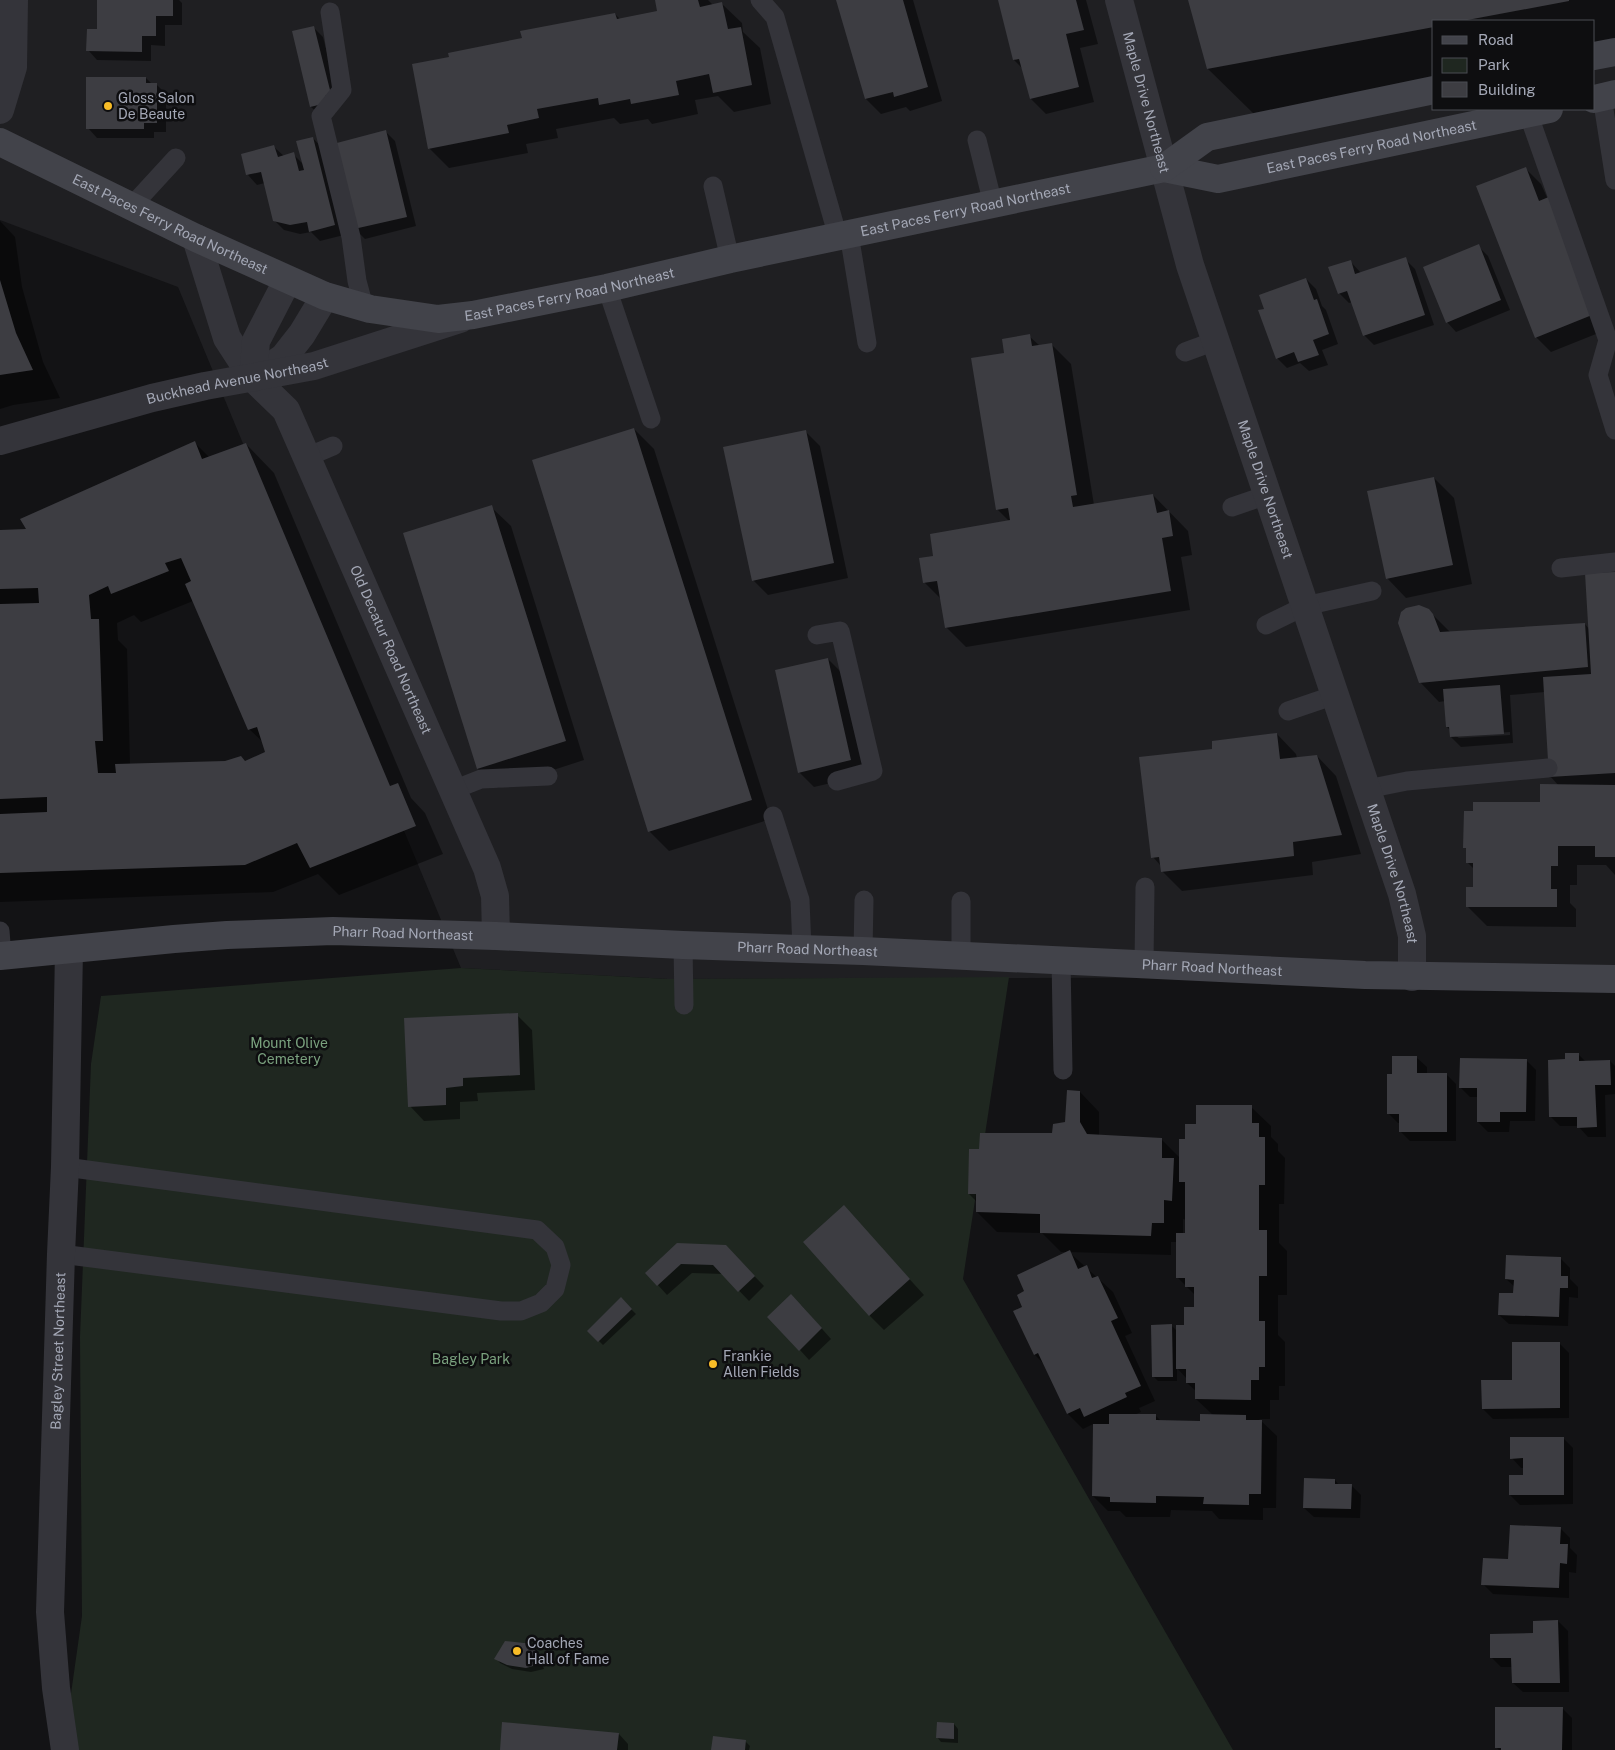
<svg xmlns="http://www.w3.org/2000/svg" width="1615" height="1750" font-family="'Public Sans',sans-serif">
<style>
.built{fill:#1f1f22;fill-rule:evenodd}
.green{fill:#1f2720}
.shadow{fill:#0007;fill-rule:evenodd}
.building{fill:#3d3d42;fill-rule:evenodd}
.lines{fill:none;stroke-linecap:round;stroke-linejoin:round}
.lane{stroke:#34343a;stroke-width:19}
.street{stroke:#34343a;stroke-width:28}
.secondary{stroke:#42434a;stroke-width:28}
.poi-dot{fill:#f8bc27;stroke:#0e0e10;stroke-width:2}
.labels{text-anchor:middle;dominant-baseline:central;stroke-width:5;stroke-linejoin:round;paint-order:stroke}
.poi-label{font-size:14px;fill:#a4a8b6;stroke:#0e0e10;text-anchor:start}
.street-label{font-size:14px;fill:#a4a8b6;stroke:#0e0e10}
.park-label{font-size:14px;fill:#7aa17e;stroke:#0e0e10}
</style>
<rect width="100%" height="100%" fill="#131315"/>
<path class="built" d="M0 0H1615V983L1385 977 668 979 461 968 178 287 0 220ZM1434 21H1594V109H1434Z"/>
<path class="green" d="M461 968 668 979 1009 977 963 1279 1233 1750H63L82 1616 80 1337 91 1064 101 996Z"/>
<path class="shadow" d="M99 0H179L182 3V25H165V46L151 45V61L97 60 88 50 98 30Z
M656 0H708L713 5 722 4 742 23 743 32 760 48 771 104 734 112 718 96 695 100 698 114 652 124 648 119 620 124 614 118 556 129 558 138 526 144 528 153 449 168 429 148 450 57 615 14 620 19 659 12Z
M837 0H913L942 101 910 111 906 107 881 114 866 99Z
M999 0H1086L1098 44 1080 48 1094 102 1046 114 1031 99 1023 69 1014 60Z
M1190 0H1615V46L1594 50V21H1434V80L1254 114 1208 69Z
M313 27 323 37 340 104 334 105 336 113 321 116 311 107Z
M146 78 152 84H156L166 94V132H154V138H97L88 128Z
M386 132 395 141 416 226 365 239 355 229Z
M313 138 322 148 344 235 320 241 311 232 300 234 284 230 274 220 265 183 257 185 248 175 274 147 284 156 293 154 303 164Z
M1526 169 1541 184 1606 330 1551 352 1536 337Z
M0 221 15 237 22 287 43 362 60 398 13 405 0 409Z
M1478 246 1488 256 1510 310 1456 332 1447 322Z
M1405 259 1415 269 1434 325 1374 345 1364 335 1352 302 1349 303 1339 293 1350 261 1361 273Z
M1306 279 1316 289 1322 306 1326 310 1338 344 1322 350 1328 365 1309 371 1300 363 1287 368 1277 358 1265 309Z
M1029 336 1040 346 1051 344 1071 364 1094 505 1153 495 1188 531 1192 555 1181 557 1190 610 966 647 946 627 942 600 925 583 921 559 935 557 1010 522 997 509 1005 354Z
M634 429 654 449 771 819 669 851 650 832 533 461Z
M805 431 820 446 848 578 768 595 753 580Z
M195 443 210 458 246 444 274 473 411 798 425 813 443 854 339 895 318 874 273 892 0 902V531H28ZM193 601 249 729 264 743 267 753 245 762 130 765 127 649 118 640 117 623 134 615 141 622Z
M1434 478 1454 498 1472 584 1406 598 1387 578Z
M491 507 511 526 584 760 498 788 478 769Z
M1615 573V875L1606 865H1577V885H1570V903L1576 909V927L1487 926 1467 906 1474 889V869L1467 862V850L1465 847 1541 803 1559 786 1550 776 1545 692 1510 695 1513 743 1461 747 1451 737V731L1447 727 1445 701 1439 702 1420 682 1428 610 1451 633 1585 624 1589 629ZM1510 732V735L1459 738 1456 736Z
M828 659 843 674 865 775 814 787 799 772Z
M1277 734 1296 754 1297 758 1317 756 1336 776 1361 854 1312 862 1313 875 1182 891 1162 871 1161 866 1153 857 1214 750Z
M517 1015 532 1030 535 1090 477 1093 478 1101 460 1102V1119L424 1121 410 1106Z
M1578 1054 1586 1062 1610 1061 1615 1066V1094L1605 1095 1606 1137H1588L1578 1126H1560L1551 1117 1566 1060Z
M1417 1058 1427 1067V1074H1446L1456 1084V1141H1410L1400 1131V1123H1398L1388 1113Z
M1526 1060 1536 1070 1535 1121H1510L1509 1132H1488L1478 1122V1097H1470L1460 1087Z
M1080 1092 1099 1112V1136L1162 1140 1180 1158 1186 1141 1197 1126 1251 1107 1271 1126V1137L1278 1144V1151L1285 1158 1284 1204H1279V1243L1287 1251V1295H1278V1335L1285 1342V1386H1279V1400H1270V1419H1259L1277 1436 1276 1508H1263V1520L1219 1519 1212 1511 1171 1510 1170 1517H1126L1120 1511H1108L1093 1496 1095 1426 1093 1424 1083 1429 1068 1414 1045 1365 1035 1355 1024 1307 1026 1292 1069 1252H1061L1042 1233 997 1232 977 1212V1202L969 1194 981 1150 1054 1135 1067 1123ZM1183 1219 1187 1220V1234H1183ZM1171 1242H1177V1277L1195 1295V1308L1185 1326 1177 1331 1171 1325 1153 1376 1158 1381H1177V1368L1187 1379V1383L1196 1391V1399L1213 1415 1202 1422H1162L1156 1416 1134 1415 1141 1412 1139 1408 1155 1401 1125 1336 1132 1333 1113 1292 1069 1252 1171 1255Z
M844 1207 924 1295 884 1330 869 1315Z
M725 1246 764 1286 749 1301 723 1274 692 1273 667 1295 647 1273Z
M1560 1258 1570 1268V1279L1578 1287V1298L1569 1297 1568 1326 1509 1324 1499 1315 1514 1295 1515 1287 1506 1279Z
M621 1299 636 1314 603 1345 589 1331Z
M801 1305 831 1339 809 1360 800 1350Z
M1559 1343 1569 1353V1418L1493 1419 1483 1409Z
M1563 1438 1573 1448V1504L1520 1505 1510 1495 1525 1476V1468H1521L1512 1458Z
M1335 1480 1339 1485H1351L1361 1495 1360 1518 1314 1517 1304 1508Z
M1560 1528 1570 1538V1548L1577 1555 1576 1573 1569 1572V1598L1493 1594 1483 1584 1510 1561Z
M1558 1621 1568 1631 1569 1692H1523L1513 1683V1667H1501L1492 1658Z
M532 1645 537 1650 544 1669 531 1672 512 1669 500 1663 496 1658Z
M1562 1708 1572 1718V1750H1499L1496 1747Z
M954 1724 958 1729V1743L941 1742 937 1737Z
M619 1734 628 1744V1750H501Z
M745 1741 750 1746 749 1750H712Z"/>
<path class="building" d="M97 0H173V16H156V36H142V52L86 51 87 29H97Z
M655 0H698L700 7 722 2 728 29 741 27 752 85 713 93 709 74 676 81 679 95 631 104 630 99 599 105 598 98 537 109 539 118 507 125 509 133 428 149 412 64 449 57 448 53 522 38 520 31 615 13 617 19 657 11Z
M836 0H903L928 87 894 97 893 92 865 99Z
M998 0H1076L1084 30 1066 34 1079 87 1030 99 1019 59 1013 60Z
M1188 0H1569V1L1462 21H1434V27L1207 69Z
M314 26 331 94 325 96 327 103 310 107 292 31Z
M86 77H146V83H157V123H144V129H86Z
M386 130 407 217 354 229 333 144Z
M313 137 335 225 309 232 307 222 290 225 273 221 261 172 246 175 241 154 274 145 278 157 294 152 299 171 304 170 296 141Z
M1526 167 1539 201 1551 196 1592 315 1535 338 1476 186Z
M1479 244 1501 300 1446 323 1423 267Z
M1406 257 1425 315 1363 336 1347 291 1338 294 1328 267 1351 260 1355 274Z
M1306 278 1314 300 1317 299 1329 334 1313 340 1319 355 1298 362 1294 352 1276 359 1258 310 1264 309 1259 295Z
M0 280 16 333 33 370 0 375Z
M1030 334 1032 346 1052 343 1077 495 1071 496 1073 507 1153 494 1157 513 1169 510 1173 536 1162 538 1171 591 945 628 937 581 923 583 919 558 933 556 930 534 1010 520 1008 508 996 510 971 358 1004 353 1002 339Z
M634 428 752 800 648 832 532 460Z
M806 430 834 563 752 581 723 447Z
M195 441 202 459 246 443 390 786 398 783 416 826 310 868 297 843 245 865 0 873V814L47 812V797L0 799V604L39 603 38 588 0 589V530L26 529 20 519ZM181 558 191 581 185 584 248 730 257 727 265 752 245 761 241 756 225 761 115 764 116 773H98L95 741H103L99 619H91L89 595 108 586 111 594 169 571 165 563Z
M1434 477 1453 565 1386 579 1367 491Z
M492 505 566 741 477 769 403 533Z
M1615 572V773L1549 777 1543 677 1591 674 1585 573Z
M1419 605 1429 609 1433 614 1440 632 1585 623 1588 667 1419 683 1398 623 1401 612 1406 608Z
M828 658 851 760 798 773 775 670Z
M1500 685 1504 734 1450 737 1449 727H1446L1443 689Z
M1277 733 1280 759 1317 755 1342 835 1293 842 1294 856 1161 872 1159 857 1151 858 1139 757 1212 749V741Z
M1540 784 1615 785V857H1595V846H1558V866H1551V889H1557V907H1466V887H1473V863H1466V848H1463L1464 811H1473V802H1540Z
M518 1013 520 1075 463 1078V1086L446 1088V1105L408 1107 404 1018Z
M1565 1053H1579V1061L1610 1060 1611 1085H1595L1597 1127 1577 1128V1117H1549L1548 1060 1565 1059Z
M1392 1056H1417V1073H1447V1132H1399V1114H1387V1074H1392Z
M1460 1058 1527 1059 1526 1112H1500V1122H1477V1088H1459Z
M1067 1090 1080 1091V1122L1087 1134 1162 1138V1158H1174L1172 1201 1164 1200V1223H1152L1151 1236 1040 1233V1214L976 1212V1194H968L969 1149H979L980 1133H1052L1053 1124 1065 1122Z
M1196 1105H1252V1123H1259V1137H1265V1185H1259V1230H1267V1276H1259V1321H1265V1367H1259V1380H1251V1400L1195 1399V1383H1186V1369H1176V1325H1184V1307H1194V1287H1185V1278H1176V1233H1185V1182H1179V1139H1185V1124H1196Z
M844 1205 910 1279 869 1316 803 1242Z
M677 1243 726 1245 755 1276 738 1292 713 1265 681 1264 657 1286 645 1273Z
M1070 1250 1078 1269 1087 1265 1092 1278 1098 1276 1118 1318 1111 1321 1141 1386 1125 1393 1127 1397 1084 1417 1080 1408 1067 1414 1038 1353 1034 1355 1013 1311 1022 1307 1017 1295 1024 1291 1017 1275Z
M1506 1255 1561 1257V1276H1568V1288H1560L1559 1317 1498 1315 1499 1293H1513L1514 1280 1505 1279Z
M791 1294 822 1328 799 1351 767 1317Z
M621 1297 632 1309 598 1342 587 1331Z
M1172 1324 1173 1377H1152L1151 1325Z
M1512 1342H1560V1408L1482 1409 1481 1380H1512Z
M1109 1414H1156V1420L1200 1421V1414L1246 1415V1420H1262L1261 1494H1249V1505L1203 1504 1204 1497 1156 1496V1503L1110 1502V1497L1092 1496 1093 1424H1109Z
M1510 1437H1564V1495H1509V1475H1523V1458L1510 1459Z
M1304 1478 1335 1479V1484H1352L1351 1509 1303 1508Z
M1510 1525 1561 1527 1560 1544H1568L1567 1564 1560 1563 1559 1588 1481 1585 1483 1558 1508 1559Z
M1558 1620 1560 1683H1512L1511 1658H1490V1634L1533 1633V1621Z
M505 1641 533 1644 540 1664 526 1668 507 1665 494 1659Z
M1495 1707H1563L1562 1750H1501V1748H1495Z
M502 1722 619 1733 617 1750H500Z
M937 1722 954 1723V1739L936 1738Z
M713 1736 746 1740 745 1750H711Z"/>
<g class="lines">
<path class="lane" d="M760 0 775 17 838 237
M330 12 342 90 321 116 351 237 357 281 364 307
M1602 97 1615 180
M1528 113 1608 340 1598 375 1615 430
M977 140 993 204
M713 186 730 259
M131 207 176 158
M849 234 867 343
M607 288 651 419
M1185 352 1215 341
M307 457 333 446
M1232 507 1267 495
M1561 568 1615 562
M1266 625 1305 606 1372 591
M817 635 840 631 873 771 837 781
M1288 711 1335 695
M1367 789 1407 781 1548 768
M453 790 481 779 548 776
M773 816 800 900 802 949
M961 901V956
M0 931 2 956
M683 945 684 1005
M863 951 864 900
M1061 960 1063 1070
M1144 963 1145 887
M61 1254 501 1311H521L541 1303 555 1289 561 1265 555 1247 537 1230 65 1167"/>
<g class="street">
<path id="s1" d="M1119 0 1190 265 1402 894 1412 936V977"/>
<path d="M0 110 13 67 14 0"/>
<path id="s2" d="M196 238 227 338 253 378 286 410 487 868 495 896 496 936"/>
<path d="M259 374 284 357 302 334 325 296"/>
<path d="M253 378 256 341 287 281"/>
<path id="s3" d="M0 441 152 398 205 386 314 366 460 319"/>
<path id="s4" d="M65 1750 56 1688 50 1612 61 1254 65 1167 69 950"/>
</g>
<g class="secondary">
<path d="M1594 56 1615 52"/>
<path d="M1594 99 1615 94"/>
<path id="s5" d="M0 142 196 238 325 296 370 309 438 319 473 315 607 288 730 259 1164 168 1218 179 1549 109"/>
<path d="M1164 168 1207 137 1434 90"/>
<path id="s6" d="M0 956 174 939 227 935 333 931 496 936 683 945 863 951 1365 975 1615 979"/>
</g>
</g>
<g class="poi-dot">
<circle cx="108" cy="106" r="5"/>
<circle cx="713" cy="1364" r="5"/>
<circle cx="517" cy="1651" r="5"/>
</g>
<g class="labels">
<g class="poi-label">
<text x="118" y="98">Gloss Salon<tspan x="118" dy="16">De Beaute</tspan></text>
<text x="723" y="1356">Frankie<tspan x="723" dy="16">Allen Fields</tspan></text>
<text x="527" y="1643">Coaches<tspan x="527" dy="16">Hall of Fame</tspan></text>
</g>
<g class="street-label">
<text stroke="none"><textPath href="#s1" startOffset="106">Maple Drive Northeast</textPath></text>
<text stroke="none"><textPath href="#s5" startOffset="1429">East Paces Ferry Road Northeast</textPath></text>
<text stroke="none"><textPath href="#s5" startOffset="1014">East Paces Ferry Road Northeast</textPath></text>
<text stroke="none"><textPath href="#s5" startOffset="189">East Paces Ferry Road Northeast</textPath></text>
<text stroke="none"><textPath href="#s5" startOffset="609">East Paces Ferry Road Northeast</textPath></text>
<text stroke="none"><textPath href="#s3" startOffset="245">Buckhead Avenue Northeast</textPath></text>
<text stroke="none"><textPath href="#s1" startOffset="511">Maple Drive Northeast</textPath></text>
<text stroke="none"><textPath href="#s2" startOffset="460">Old Decatur Road Northeast</textPath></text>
<text stroke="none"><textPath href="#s1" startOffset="916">Maple Drive Northeast</textPath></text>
<text stroke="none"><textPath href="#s6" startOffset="404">Pharr Road Northeast</textPath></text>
<text stroke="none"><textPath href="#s6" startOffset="809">Pharr Road Northeast</textPath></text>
<text stroke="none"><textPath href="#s6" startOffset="1214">Pharr Road Northeast</textPath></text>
<text stroke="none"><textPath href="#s4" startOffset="400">Bagley Street Northeast</textPath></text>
</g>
<g class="park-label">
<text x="289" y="1043">Mount Olive<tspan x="289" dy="16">Cemetery</tspan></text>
<text x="471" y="1359">Bagley Park</text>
</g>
</g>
<rect x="1432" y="20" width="162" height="90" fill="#0e0e10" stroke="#4a4c52"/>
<rect x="1442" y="36" width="25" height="8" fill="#42434a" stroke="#4a4c52"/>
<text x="1478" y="45" font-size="15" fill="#a4a8b6">Road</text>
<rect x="1442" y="58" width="25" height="15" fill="#1f2720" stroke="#4a4c52"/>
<text x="1478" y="70" font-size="15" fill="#a4a8b6">Park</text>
<rect x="1442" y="82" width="25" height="15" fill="#3d3d42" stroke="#4a4c52"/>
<text x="1478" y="95" font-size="15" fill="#a4a8b6">Building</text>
</svg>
